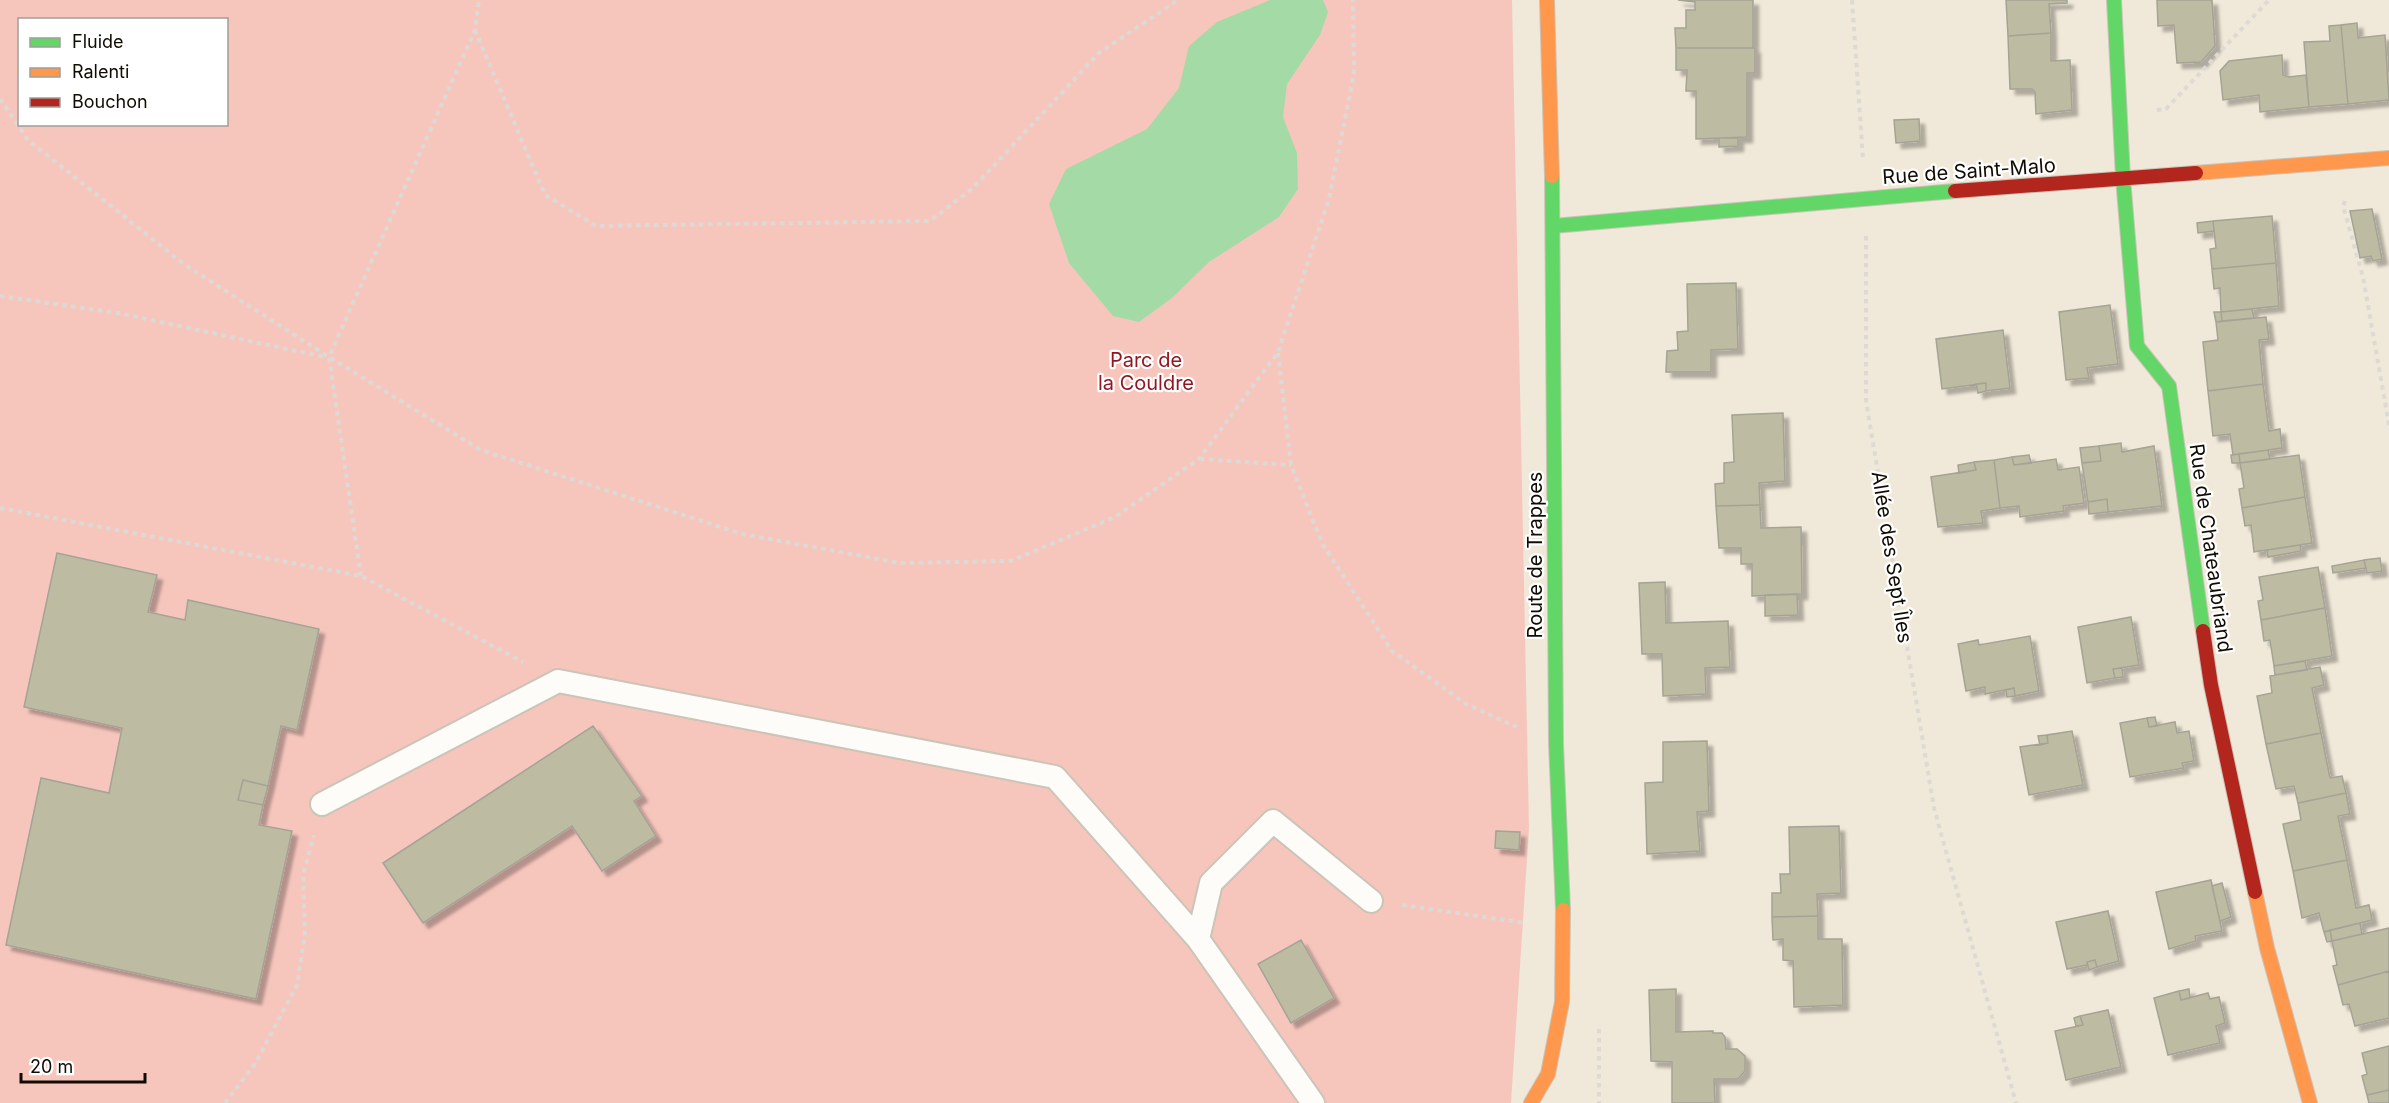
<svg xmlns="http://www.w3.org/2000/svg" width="2389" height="1103" font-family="Inter,sans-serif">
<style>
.green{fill:#f6c6bd;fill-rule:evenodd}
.water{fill:#a4daa6}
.building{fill:#bdbca2;stroke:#a5a395;stroke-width:1.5;filter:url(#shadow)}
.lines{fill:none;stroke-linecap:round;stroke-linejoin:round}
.lane-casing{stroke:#cbc4b7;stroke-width:26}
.fast-casing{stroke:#cbc4b7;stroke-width:16}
.slow-casing{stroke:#cbc4b7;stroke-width:16}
.jam-casing{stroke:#cbc4b7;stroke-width:16}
.path{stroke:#dddad5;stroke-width:4;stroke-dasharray:4.5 4.5;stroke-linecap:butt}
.lane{stroke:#fdfcf9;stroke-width:22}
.fast{stroke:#63d668;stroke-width:14}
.slow{stroke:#ff974d;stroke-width:14}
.jam{stroke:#b3261e;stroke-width:14}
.labels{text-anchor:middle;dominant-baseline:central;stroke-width:4.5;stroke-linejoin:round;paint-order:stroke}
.street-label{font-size:20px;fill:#110c03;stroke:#fff}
.park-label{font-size:20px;fill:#911823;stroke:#fff}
</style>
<defs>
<filter id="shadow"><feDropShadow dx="5.5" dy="5.5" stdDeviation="1.5" flood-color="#0004"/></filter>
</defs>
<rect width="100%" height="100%" fill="#f0e8d8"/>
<path class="green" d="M0 0H1512L1529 828 1511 1103H0ZM20 20H226V124H20Z"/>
<path class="water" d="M1270 0H1323L1328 12 1320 35 1287 84 1283 117 1297 153 1298 189 1279 217 1209 262 1172 298 1139 322 1113 316 1069 263 1049 204 1066 169 1147 129 1179 88 1189 46 1217 22Z"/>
<path class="building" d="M1678 0H1753V48H1676L1675 28H1686V10H1695V2Z
M2006 0H2067V3L2049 4 2051 33 2008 36Z
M2157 0H2212L2215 46 2201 62 2177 63 2174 25 2158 26Z
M2357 23 2358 38 2385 35 2389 100 2348 104 2341 25Z
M2341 25 2348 104 2309 107 2304 42 2330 41 2329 26Z
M2051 33V61L2070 60 2072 110 2036 114 2035 92 2032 89H2010L2008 36Z
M1676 48H1755V73H1747V137L1696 139V91H1686L1687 70H1676Z
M2282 55 2283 75 2289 77 2306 75 2309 107 2260 112 2259 95 2223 100 2220 71 2229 61Z
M1919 119 1920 141 1896 143 1894 120Z
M1719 138H1738V146L1719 147Z
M2372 209 2382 259 2373 261 2371 256 2360 258 2350 211Z
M2272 216 2276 263 2212 269 2210 249 2216 248 2213 221Z
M2213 221 2214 231 2198 233 2197 223Z
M2276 263 2279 306 2221 312 2220 288 2214 289 2212 269Z
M1736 283 1738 349 1711 350V372H1666L1667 351 1678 350 1677 332 1688 331 1687 284Z
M2110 305 2118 364 2087 368 2089 378 2066 380 2059 312Z
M2252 309 2254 318 2222 321 2221 312Z
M2214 312H2221L2222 321 2216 322Z
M2266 317 2269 339 2259 340 2263 384 2208 391 2203 342 2218 340 2216 322Z
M2003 330 2010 388 1986 391V383L1942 389 1936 339Z
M1986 383V391L1978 393 1976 384Z
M2263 384 2269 431 2280 429 2282 448 2233 455 2230 434 2213 436 2208 391Z
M1783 413 1785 481 1759 483 1760 505 1716 506 1715 484 1724 483V463L1734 462 1732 415Z
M2121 443 2122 452 2154 446 2162 506 2108 512 2107 499 2088 502 2082 463 2101 461 2099 446Z
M2099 446 2101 461 2082 463 2080 448Z
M2268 450 2270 459 2240 463 2239 454Z
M2239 454 2240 463H2232L2231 455Z
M2029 455 2031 463 2014 465 2012 457Z
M2299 455 2305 497 2242 508 2239 489 2244 488 2240 463Z
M2012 457 2014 465 2056 459 2058 470 2079 467 2084 503 2063 506 2064 511 2020 517 2019 506 2000 508 1994 460Z
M1994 460 2000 508 1981 511 1983 523 1938 527 1931 477 1976 470 1974 462Z
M1974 462 1976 470 1959 473 1958 465Z
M2305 497 2312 543 2254 552 2251 525 2245 526 2242 508Z
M2107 499 2108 512 2089 514 2088 502Z
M1760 505 1761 528 1801 527 1802 594 1752 596V564H1741V548H1719L1716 506Z
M2300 545 2301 551 2268 557 2267 550Z
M57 553 157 575 148 612 185 620 188 600 319 629 297 730 281 726 268 786 243 780 238 800 263 805 259 825 292 831 256 999 6 945 41 778 109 793 122 728 24 707Z
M2380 558 2382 571 2367 573 2364 560Z
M2364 560 2366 568 2333 573 2332 566Z
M2318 567 2325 608 2261 620 2258 601 2263 600 2259 577Z
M1665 582 1666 623 1728 621 1730 667 1705 668 1706 694 1663 696 1662 654H1642L1639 583Z
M1797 594 1798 615 1765 616V595Z
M2325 608 2332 656 2274 666 2270 640 2264 641 2261 620Z
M2131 617 2139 665 2113 669 2115 678 2087 683 2078 627Z
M2030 636 2039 691 2015 696 2014 688 1985 694V687L1966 691 1958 644 1978 640 1979 645Z
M2305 661 2307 670 2275 675 2274 666Z
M2320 667 2324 685 2312 688 2321 733 2266 744 2257 696 2272 693 2270 676Z
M2122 668 2123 677 2115 678 2113 669Z
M2014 688 2015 696 2007 697 2006 690Z
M2155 717 2157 726 2149 727 2147 718Z
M2147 718 2149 727 2175 722 2177 733 2189 731 2194 761 2182 763 2184 768 2130 777 2120 723Z
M593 726 642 796 634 801 656 836 602 871 572 826 423 923 383 863Z
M2072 731 2083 785 2029 795 2020 747 2048 743 2047 735Z
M2321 733 2330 778 2342 776 2346 793 2298 803 2294 786 2276 789 2266 744Z
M2047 735 2048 743 2040 745 2038 736Z
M1707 741 1709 811 1697 812 1700 851 1647 854 1645 783 1663 782V742Z
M243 780 268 786 263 805 238 800Z
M2346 793 2350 814 2338 816 2347 860 2293 871 2283 824 2301 820 2298 803Z
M1839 826 1841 893 1817 894 1818 916 1772 917V893H1781L1780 874H1790L1789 827Z
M1496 831 1520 832 1519 850 1495 848Z
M2347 860 2356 908 2369 905 2372 920 2324 932 2319 913 2302 918 2293 871Z
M2211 880 2222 931 2195 936 2196 941 2169 949 2156 892Z
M2222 883 2231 917 2220 921 2212 886Z
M2108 911 2119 961 2097 967 2095 960 2087 962V965L2067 969 2056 922Z
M1818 916V939H1842L1843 1005 1794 1007 1793 961 1783 960V939L1773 940 1772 917Z
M2360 923 2362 934 2332 941 2330 930Z
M2389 928V971L2338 985 2333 966 2337 965 2332 941Z
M2330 930 2332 941 2327 942 2324 932Z
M1301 940 1334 998 1291 1023 1258 964Z
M2095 960 2097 967 2089 970 2087 962Z
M2389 971V1018L2355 1026 2349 1004 2343 1005 2338 985Z
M1676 989V1032L1713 1031V1033H1722L1725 1037 1726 1049H1737L1745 1056V1071L1738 1079H1714L1715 1103H1672V1062L1651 1061 1649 990Z
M2189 989 2190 998 2181 1000 2179 991Z
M2179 991 2181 1000 2208 993 2210 999 2219 997 2225 1023 2216 1026 2220 1043 2168 1055 2154 998Z
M2108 1010 2121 1067 2066 1080 2055 1031 2083 1025 2080 1016Z
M2080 1016 2083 1025 2076 1026 2074 1018Z
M2389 1046V1090L2367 1095 2362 1076 2367 1074 2362 1053Z
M2389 1090V1103H2369L2367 1095Z"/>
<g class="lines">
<g class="lane-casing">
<path id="lane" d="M322 804 558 681 1055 777 1198 939
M1313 1103 1198 939 1211 883 1273 821 1371 901"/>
</g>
<g class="fast-casing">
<path id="fast" d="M2114 0 2123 178 2137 346 2169 386 2203 631
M1552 176 1556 744 1563 910
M1553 226 1955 191"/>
</g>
<g class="slow-casing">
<path id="slow" d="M1547 0 1552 176
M2196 173 2389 158
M2255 892 2267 948 2310 1103
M1531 1103 1548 1074 1562 1002 1563 910"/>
</g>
<g class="jam-casing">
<path id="jam" d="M1955 191 2196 173
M2203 631 2211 685 2255 892"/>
</g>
<path class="path" d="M1852 0 1863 159
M475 30 545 195 596 226 930 221 973 188 1099 53 1178 0
M0 99 28 140 185 265 329 357 481 450 742 534 900 563 1011 561 1115 517 1199 459 1278 352 1329 199 1354 74 1353 0
M2157 110 2166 109 2269 0
M2345 201 2343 206 2363 277 2389 425
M1866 236V401L1934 808 2016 1103
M0 296 118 313 325 357
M1278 353 1291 465 1322 543 1392 651 1466 704 1517 727
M1200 459 1291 465
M0 508 361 576 523 662
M361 576 329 357 475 30 479 0
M1402 905 1525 923
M1599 1029V1103
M225 1103 255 1064 297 985 305 935 303 875 314 835"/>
<use href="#lane" class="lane"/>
<use href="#fast" class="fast"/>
<use href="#slow" class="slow"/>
<use href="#jam" class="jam"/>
</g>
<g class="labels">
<g class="street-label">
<text transform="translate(1969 171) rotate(-4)">Rue de Saint-Malo</text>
<text transform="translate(2211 548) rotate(82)">Rue de Chateaubriand</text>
<text transform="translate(1535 555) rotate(-90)">Route de Trappes</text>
<text transform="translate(1892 557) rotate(81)">Allée des Sept Îles</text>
</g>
<g class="park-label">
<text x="1146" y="360">Parc de<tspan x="1146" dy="23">la Couldre</tspan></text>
</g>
</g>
<rect x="18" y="18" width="210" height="108" fill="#ffffff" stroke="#a09e9a" stroke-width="1.5"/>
<rect x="30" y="38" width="30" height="9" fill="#63d668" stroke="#a09e9a" stroke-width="1.5"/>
<text x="72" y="48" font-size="18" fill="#110c03">Fluide</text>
<rect x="30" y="68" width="30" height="9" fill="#ff974d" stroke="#a09e9a" stroke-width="1.5"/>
<text x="72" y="78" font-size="18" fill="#110c03">Ralenti</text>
<rect x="30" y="98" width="30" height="9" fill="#b3261e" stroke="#a09e9a" stroke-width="1.5"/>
<text x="72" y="108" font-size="18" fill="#110c03">Bouchon</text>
<path d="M21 1073v9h124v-9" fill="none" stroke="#110c03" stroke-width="3"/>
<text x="30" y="1073" font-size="18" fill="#110c03" stroke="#ffffff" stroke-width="4.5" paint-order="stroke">20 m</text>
</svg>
